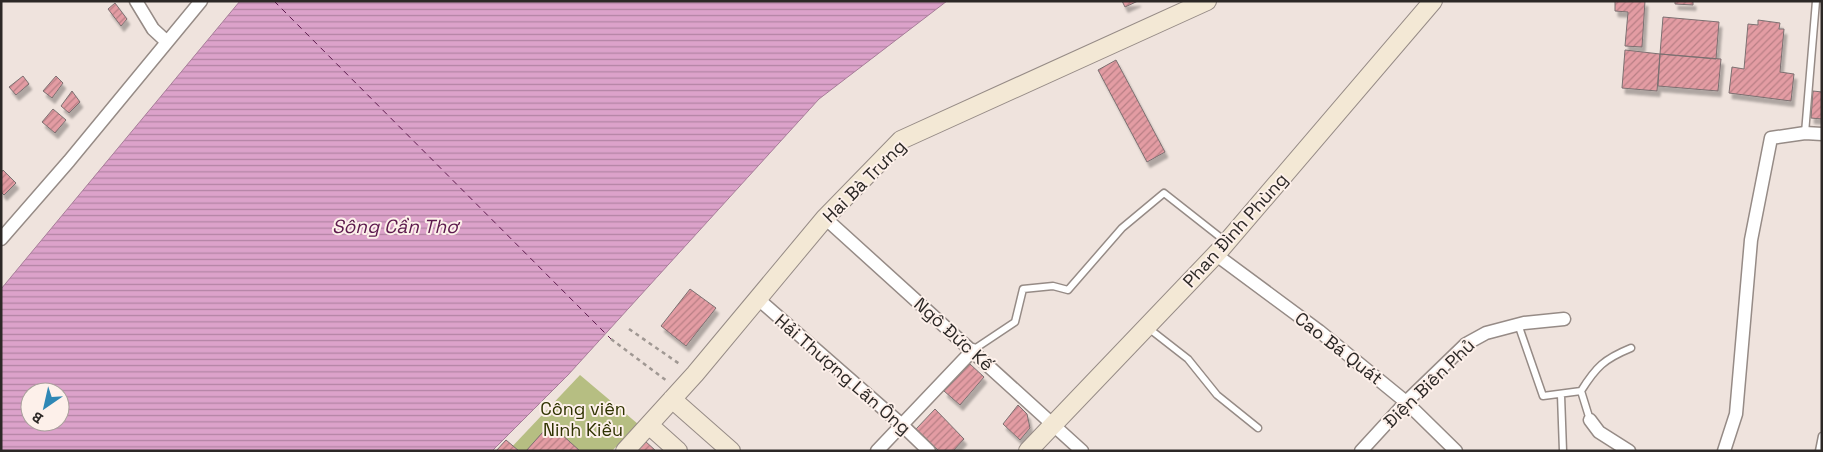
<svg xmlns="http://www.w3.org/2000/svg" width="1823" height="452" font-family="'Space Grotesk',sans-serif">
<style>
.park{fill:#b6be82}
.water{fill:url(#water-rules);stroke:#a77d99;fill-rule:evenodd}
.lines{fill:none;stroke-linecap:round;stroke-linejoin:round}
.ferry{stroke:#5c194d;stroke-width:1;stroke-dasharray:6 5;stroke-linecap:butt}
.building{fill:url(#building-hatch);stroke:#7c7071;filter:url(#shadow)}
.lane-casing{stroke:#968b86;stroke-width:9}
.street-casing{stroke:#968b86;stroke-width:15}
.secondary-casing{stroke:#968b86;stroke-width:20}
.path{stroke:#a09893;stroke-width:2.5;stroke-dasharray:4 4;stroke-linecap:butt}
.lane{stroke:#fff;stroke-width:6}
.street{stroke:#fff;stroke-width:12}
.secondary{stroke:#f3e8d5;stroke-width:18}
.labels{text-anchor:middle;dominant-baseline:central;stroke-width:4;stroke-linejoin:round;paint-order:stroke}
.street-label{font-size:18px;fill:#2c2826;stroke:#fdf0ea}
.park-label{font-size:18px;fill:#2f3300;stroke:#fdf0ea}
.water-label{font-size:19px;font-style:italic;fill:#5c194d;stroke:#fdf0ea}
</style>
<defs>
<pattern id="water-rules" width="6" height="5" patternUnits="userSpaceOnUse" patternTransform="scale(1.25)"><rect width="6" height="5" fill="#dca2ca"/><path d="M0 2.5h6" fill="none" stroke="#b384a4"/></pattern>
<pattern id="building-hatch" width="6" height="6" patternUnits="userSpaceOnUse" patternTransform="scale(1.25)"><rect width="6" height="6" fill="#e39ca3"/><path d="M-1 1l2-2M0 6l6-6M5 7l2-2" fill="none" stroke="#b87f85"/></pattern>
<filter id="shadow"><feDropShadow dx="3" dy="5.5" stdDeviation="1" flood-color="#0004"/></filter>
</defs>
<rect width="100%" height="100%" fill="#efe3dd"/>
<path class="park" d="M580 375 638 424 612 451H508Z"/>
<path class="water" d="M240 1H947L819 99 568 375 492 451H1V289ZM30 392H60V422H30Z"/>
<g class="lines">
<path class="ferry" d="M274 1 611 339"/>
</g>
<path class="building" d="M1122 1H1138L1125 7Z
M1615 1H1645L1642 47 1625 46 1628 12 1615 11Z
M1675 1H1693V5L1675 4Z
M115 3 127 19 121 26 108 9Z
M1663 17 1719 22 1716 59 1660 54Z
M1758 20 1780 23 1779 29H1784L1780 72 1794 74 1791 101 1729 93 1732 67 1744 69 1748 24 1758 25Z
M1625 50 1660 54 1657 91 1622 88Z
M1660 54 1721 59 1718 91 1658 86Z
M1116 60 1165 152 1147 162 1098 70Z
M23 76 29 84 16 95 9 87Z
M56 76 63 83 52 98 43 91Z
M72 91 80 102 69 113 61 106Z
M1813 91 1822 92V119L1811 118Z
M53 109 66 120 55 133 42 122Z
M3 170 16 183 4 195 1 192V173Z
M690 289 716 308 686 346 661 326Z
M970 364 984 377 960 405 944 391Z
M1018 405 1027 414 1030 428 1020 440 1003 424Z
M935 409 964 439 953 451H939L916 429Z
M550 424 580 451H526Z
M506 440 519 451H496Z
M645 441 656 451H638L637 449Z"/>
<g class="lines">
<g class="lane-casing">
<path id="lane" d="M1805 133 1816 1
M1518 324 1543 396 1581 391 1590 420
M1147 327 1188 359 1217 395 1258 428
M973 350 1015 322 1023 289 1053 286 1068 290 1122 228 1164 193 1225 241
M1581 391C1596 367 1604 359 1631 348
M1561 395 1563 451
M1819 451 1822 436"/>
</g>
<g class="street-casing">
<path id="street" d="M136 1 153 29 167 42
M825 218 1082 451
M1 239 69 161 201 1
M1215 254 1319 331 1406 402 1456 451
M757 298 902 425 929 451
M1590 420 1599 432 1629 451
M877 451 973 350
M1361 451 1406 402 1466 344 1486 333 1524 323 1564 319
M1724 451 1736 414 1751 240 1771 138 1805 133 1822 134"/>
</g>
<g class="secondary-casing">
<path id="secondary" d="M672 399 731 451
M649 425 678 451
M625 451 695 374 825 218 901 140 1207 1
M1028 451 1220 250 1433 1"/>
</g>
<path class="path" d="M629 329 681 365
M611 339 667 381"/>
<use href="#lane" class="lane"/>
<use href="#street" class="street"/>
<use href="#secondary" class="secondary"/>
</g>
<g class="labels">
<g class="street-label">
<text transform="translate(864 181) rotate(-45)">Hai Bà Trưng</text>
<text transform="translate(1235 230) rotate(-48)">Phan Đình Phùng</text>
<text transform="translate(954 334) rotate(42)">Ngô Đức Kế</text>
<text transform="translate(1339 348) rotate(38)">Cao Bá Quát</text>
<text transform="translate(843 374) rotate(41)">Hải Thượng Lãn Ông</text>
<text transform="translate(1429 383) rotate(-44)">Điện Biên Phủ</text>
</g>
<g class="park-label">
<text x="583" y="408">Công viên<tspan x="583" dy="21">Ninh Kiều</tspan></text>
</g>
<g class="water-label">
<text x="395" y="226">Sông Cần Thơ</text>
</g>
</g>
<rect width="1823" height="452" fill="none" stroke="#2c2826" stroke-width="5"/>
<g transform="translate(45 407) rotate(214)"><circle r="24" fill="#fdf0ea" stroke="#a9a09c"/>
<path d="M0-4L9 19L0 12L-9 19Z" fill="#2f87b5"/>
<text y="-8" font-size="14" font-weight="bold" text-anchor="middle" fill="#2c2826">B</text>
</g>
</svg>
